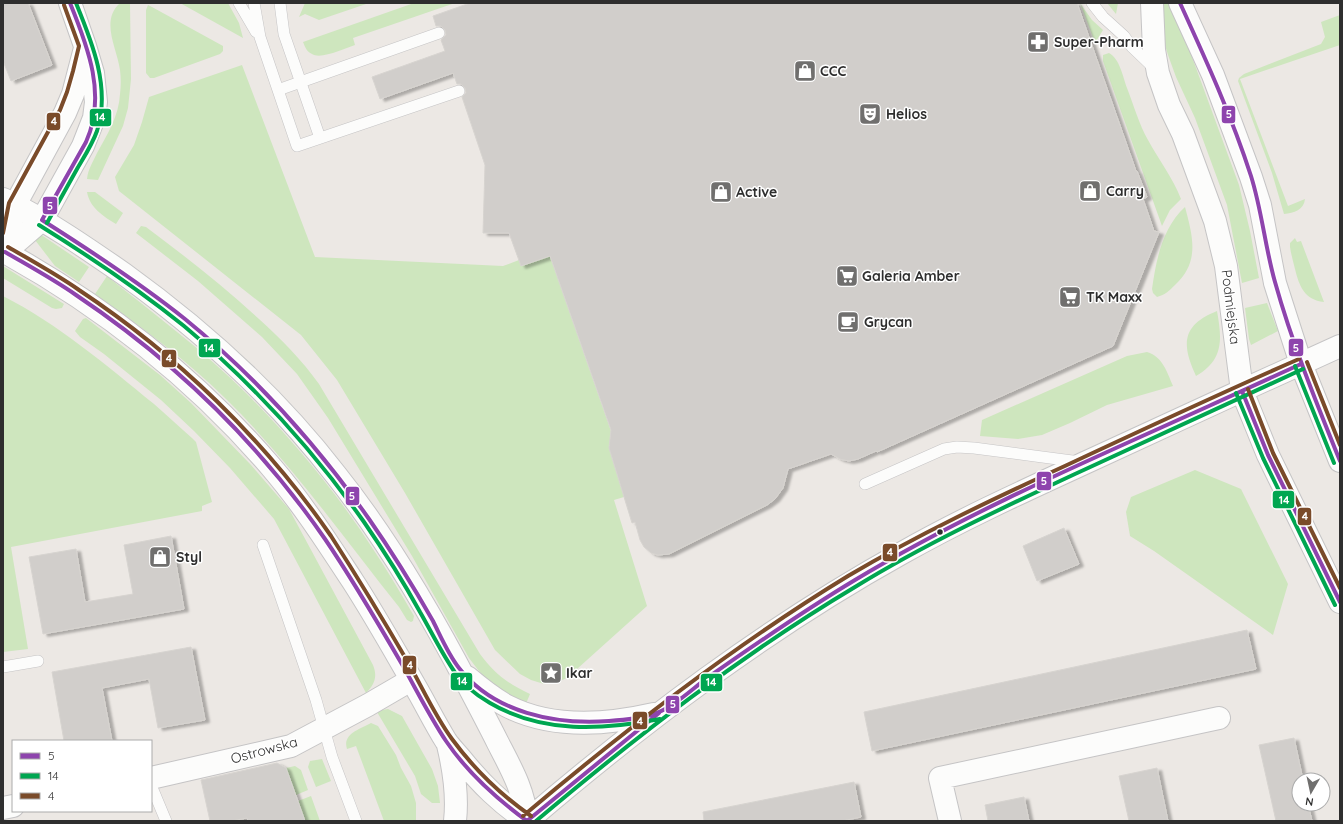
<svg xmlns="http://www.w3.org/2000/svg" width="1343" height="824" font-family="Quicksand,sans-serif">
<style>
.green{fill:#cee6be}
.building{fill:#d1cecb;stroke:#d7d4d0;filter:url(#shadow)}
.lines{fill:none;stroke-linecap:round;stroke-linejoin:round}
.lane-casing{stroke:#c5c4c5;stroke-width:12}
.street-casing{stroke:#c5c4c5;stroke-width:24}
.secondary-casing{stroke:#c5c4c5;stroke-width:24}
.lane{stroke:#fcfcfb;stroke-width:11}
.street{stroke:#fcfcfb;stroke-width:22}
.secondary{stroke:#fcfcfb;stroke-width:22}
.bus-1-casing{stroke:#fff;stroke-width:7}
.bus-2-casing{stroke:#fff;stroke-width:7}
.bus-3-casing{stroke:#fff;stroke-width:7}
.bus-1{stroke:#8e44ad;stroke-width:4}
.bus-2{stroke:#00a651;stroke-width:4}
.bus-3{stroke:#7a4b2a;stroke-width:4}
.bus-dot{fill:#2e2e2e;stroke:#fff;stroke-width:1.5}
.labels{text-anchor:middle;dominant-baseline:central;stroke-width:3;stroke-linejoin:round;paint-order:stroke}
.poi-label{font-size:14px;font-weight:bold;fill:#2e2e2e;stroke:#fff;text-anchor:start}
.street-label{font-size:14px;fill:#2e2e2e;stroke:#fff}
.line-badge{stroke:#fff;stroke-width:1.5}
.badge-label{font-size:11px;text-anchor:middle;font-weight:bold;fill:#fff}
</style>
<defs>
<filter id="shadow"><feDropShadow dx="4.5" dy="2.5" stdDeviation="1" flood-color="#0004"/></filter>
</defs>
<rect width="100%" height="100%" fill="#ece8e4"/>
<path class="green" d="M120 3H130L131 79 128 108 123 126 98 180 87 179C88 169 93 162 97 153 107 135 119 116 120 94 121 86 121 78 120 70 117 48 100 21 120 3Z
M180 3H228L239 23 243 38Z
M305 3H369L319 20 305 14 299 17Z
M414 3H455L353 38 355 45C345 48 321 60 312 54 307 52 305 47 303 42Z
M1080 3 1092 20 1103 30 1095 43Z
M1107 3H1118L1116 14Z
M1159 3H1172L1181 27 1239 185 1250 231 1259 278 1242 283 1227 205 1195 118 1176 77 1168 55 1162 35Z
M148 5 152 7 223 46V51L220 54 154 78H150L146 73V10Z
M1340 15V45L1240 79 1288 206 1305 199C1304 210 1294 213 1284 214L1272 173 1238 81 1239 78 1244 74 1321 44 1325 37 1321 22Z
M1109 53C1120 59 1123 77 1127 88 1134 106 1139 124 1148 140 1159 160 1173 178 1181 199L1170 210 1162 226 1103 61V55Z
M242 65 315 257 503 266 519 260 521 266 550 256 611 431 609 448 624 497 614 500 647 606 567 678 555 683 544 684 531 680 520 674 495 650 405 493 337 380 301 335 119 191 115 177 134 145 142 122 149 97Z
M87 192H95L123 213 116 224C103 216 90 208 87 192Z
M1185 207C1193 237 1200 262 1175 285 1170 290 1165 295 1157 297L1153 293 1152 289C1156 261 1162 228 1185 207Z
M141 226 146 227C185 256 223 286 259 319 281 339 302 360 319 384L480 654C494 673 508 684 530 694L525 706 488 683 469 658 412 556 328 418 297 374 262 337 198 281 136 233Z
M40 234 89 267 79 282 55 266 35 240Z
M1295 238 1297 242 1301 241 1324 302C1304 300 1299 285 1295 269 1293 261 1291 254 1290 247V243Z
M3 266 64 304 62 308 56 309 52 308 3 278Z
M107 276C154 314 203 350 246 393 293 440 337 493 373 549 388 571 401 594 414 616L413 621 411 622 407 620 399 607C343 537 291 463 227 400 187 360 141 327 95 294Z
M3 296C58 324 106 365 154 404 167 415 179 427 192 438L196 442 212 502 202 506V511L11 547 28 649 3 652Z
M1267 303 1278 331 1251 345 1249 339 1245 308Z
M1217 311C1222 339 1224 360 1196 376 1181 344 1182 325 1217 311Z
M86 318 160 375 191 403 251 465 289 509 373 665C378 677 374 685 366 693L274 519 230 468 194 431 161 400 104 354 80 337 75 331 83 319Z
M1147 352C1163 357 1167 372 1173 386L1107 405 1070 423 1042 435 1018 439 980 436 982 420 1127 356Z
M1195 470 1241 489 1288 584 1273 635 1154 551 1130 536 1126 512 1131 497Z
M388 709 402 716 432 769 438 786 440 803H432L421 794 415 776 377 712 382 710Z
M371 723 378 726 396 755 401 768 411 786 416 803V821H384L356 746 347 749C342 734 360 729 371 723Z
M322 759 331 781 316 787 308 767 310 761Z
M295 766 301 770 308 790 296 795 286 768Z
M311 796 320 821H305L298 801Z"/>
<path class="building" d="M3 3H28L52 65 11 81 3 61Z
M470 3H1077L1136 171H1137L1147 197 1143 199 1154 231 1159 232 1113 346 877 452 876 451 858 459 849 461 840 459 831 454 788 469 783 488 775 499 767 505 669 554 658 555 651 553 644 547 640 540 635 522 632 523 609 448 611 430 550 256 521 266 509 233H483L485 165 462 97 466 93 465 88 461 84H457L453 73 380 99 372 77 445 51 441 40 446 35 445 30 441 26H436L433 16Z
M1064 528 1079 564 1037 581 1023 546Z
M171 536 184 609 43 634 29 557 76 549 85 602 133 594 124 545Z
M1247 630 1256 669 872 751 864 712Z
M191 647 205 720 158 728 149 679 102 688 112 741H64L52 672Z
M1294 738 1303 780H1299V804H1308L1312 821H1276L1259 745Z
M277 763 286 768 305 821H248L247 818 232 821H210L201 780Z
M1157 768 1168 821H1129L1119 776Z
M854 782 861 817 842 821H704L703 812Z
M1024 797 1029 821H988L985 805Z"/>
<g class="lines">
<g class="lane-casing">
<path id="lane" d="M239 3 256 32
M254 3 260 37 297 146 459 91
M280 3 284 34 320 138
M1092 3 1103 17 1124 36 1132 47 1155 69
M278 90 439 33
M865 484 944 449 957 447 974 448 1080 462
M263 545 316 700 332 757 356 821
M3 667 38 661
M151 785 166 821"/>
</g>
<g class="street-casing">
<path id="street" d="M1152 3 1154 50 1158 73 1169 105 1183 134 1215 221 1226 266 1242 391
M1180 3 1213 75 1251 177 1260 205 1275 283 1301 364
M151 778 291 746 368 705 411 680
M3 808 13 806
M950 821 940 778 1219 718"/>
</g>
<g class="secondary-casing">
<path id="secondary" d="M3 199C46 220 85 247 124 274 203 331 276 397 336 475 388 540 431 614 469 687 479 706 489 725 498 743 512 770 524 791 527 821
M3 251C104 307 197 380 272 468 302 503 327 542 352 580 376 617 397 655 419 693 428 709 436 725 446 741 450 747 456 753 461 759 482 785 500 802 527 821
M5 252 42 220 83 146 94 118 96 102 93 73 85 46 70 3
M5 252 15 205 65 113 73 94 85 48
M1301 364 1340 461
M1242 391 1268 455 1340 602
M467 677C480 688 492 698 507 706 552 729 606 725 654 714
M448 745C454 770 458 795 455 821
M527 821C644 721 767 628 902 553 962 519 1026 490 1089 461 1173 422 1256 384 1340 346"/>
</g>
<use href="#lane" class="lane"/>
<use href="#street" class="street"/>
<use href="#secondary" class="secondary"/>
<g class="bus-1-casing">
<path id="bus-1" d="M70 3C88 47 107 96 86 142L42 220C91 251 140 283 185 319 255 376 317 445 369 519 392 552 413 586 433 621 441 637 448 654 459 668 494 713 555 725 609 721 624 720 639 719 654 714 673 708 693 688 710 676 757 643 805 610 855 580 978 506 1111 451 1242 391
M1180 3C1206 60 1232 117 1251 176 1262 211 1265 247 1275 282 1292 343 1316 402 1340 461
M5 252C29 266 53 279 76 295 173 360 258 442 325 539 353 580 378 623 403 666 417 691 430 717 446 741 467 772 497 799 527 821
M1242 391 1268 455 1340 602
M1211 405 1301 364
M527 821 659 713"/>
</g>
<g class="bus-2-casing">
<path id="bus-2" d="M47 223C57 205 67 187 77 169 84 157 92 145 97 131 111 88 92 42 76 3
M39 225C89 256 138 289 184 326 252 383 313 450 364 522 384 551 403 581 420 612 431 631 441 652 454 671 463 685 476 695 490 703 543 734 602 730 660 719
M1295 366 1334 463
M1236 393 1263 458 1335 605
M536 821C637 736 741 655 855 587 925 544 1000 509 1075 474 1151 439 1227 404 1303 369"/>
</g>
<g class="bus-3-casing">
<path id="bus-3" d="M3 233 9 203 60 110 67 92 73 71 79 46 64 5
M8 247C32 261 56 274 79 290 177 355 264 439 331 536 358 578 384 621 409 664 423 689 435 716 452 739 474 769 501 795 531 816
M1307 362 1340 445
M1248 389 1273 453 1340 588
M523 816C626 729 733 646 848 576 919 534 993 499 1067 465 1144 429 1221 393 1299 359"/>
</g>
<use href="#bus-1" class="bus-1"/>
<use href="#bus-2" class="bus-2"/>
<use href="#bus-3" class="bus-3"/>
</g>
<defs>
<g id="pharmacy-square" transform="scale(1.15)"><rect x="-9" y="-9" width="18" height="18" rx="4" fill="#706f6e" stroke="#fff"/><path d="M-2-6h4v4h4v4h-4v4h-4v-4h-4v-4h4Z" fill="#fff"/></g>
<g id="shop-square" transform="scale(1.15)"><rect x="-9" y="-9" width="18" height="18" rx="4" fill="#706f6e" stroke="#fff"/><path d="M-5-2.5h2.3a2.7 3.5 0 0 1 5.4 0H5L5.5 6h-11ZM-1.5-2.5h3a1.5 2.3 0 0 0-3 0Z" fill="#fff"/></g>
<g id="theatre-square" transform="scale(1.15)"><rect x="-9" y="-9" width="18" height="18" rx="4" fill="#706f6e" stroke="#fff"/><path d="M-5-5.5Q0-4 5-5.5V0Q5 5 0 6Q-5 5-5 0ZM-3.3-2.5H-1v1.5H-3.3ZM1-2.5H3.3v1.5H1ZM-2.8 1Q0 5.5 2.8 1Z" fill="#fff"/></g>
<g id="supermarket-square" transform="scale(1.15)"><rect x="-9" y="-9" width="18" height="18" rx="4" fill="#706f6e" stroke="#fff"/><path d="M-6-5.5h2.5l.6 2H6L4.5 2H-2.5L-4.4-4H-6ZM-1.5 3.2a1.3 1.3 0 1 0 .1 0ZM3 3.2a1.3 1.3 0 1 0 .1 0Z" fill="#fff"/></g>
<g id="cafe-square" transform="scale(1.15)"><rect x="-9" y="-9" width="18" height="18" rx="4" fill="#706f6e" stroke="#fff"/><path d="M-5.5-4.5H6V0H3Q3 3.5 0 3.5H-2.5Q-5.5 3.5-5.5 0ZM3-3.2v2h1.7v-2ZM-6 4.5H4V6H-6Z" fill="#fff"/></g>
<g id="sight-square" transform="scale(1.15)"><rect x="-9" y="-9" width="18" height="18" rx="4" fill="#706f6e" stroke="#fff"/><path d="M0-6L1.8-2.2L6-1.7L2.9 1.2L3.7 5.4L0 3.3L-3.7 5.4L-2.9 1.2L-6-1.7L-1.8-2.2Z" fill="#fff"/></g>
</defs>
<g fill-rule="evenodd">
<use href="#pharmacy-square" x="1038" y="42"/>
<use href="#shop-square" x="805" y="71"/>
<use href="#theatre-square" x="870" y="114"/>
<use href="#shop-square" x="1090" y="191"/>
<use href="#shop-square" x="721" y="192"/>
<use href="#supermarket-square" x="847" y="276"/>
<use href="#supermarket-square" x="1070" y="297"/>
<use href="#cafe-square" x="848" y="322"/>
<use href="#shop-square" x="160" y="557"/>
<use href="#sight-square" x="551" y="673"/>
</g>
<circle class="bus-dot" cx="940" cy="532" r="3.5"/>
<g class="labels">
<g class="poi-label">
<text x="1054" y="42">Super-Pharm</text>
<text x="820" y="71">CCC</text>
<text x="886" y="114">Helios</text>
<text x="1106" y="191">Carry</text>
<text x="736" y="192">Active</text>
<text x="862" y="276">Galeria Amber</text>
<text x="1086" y="297">TK Maxx</text>
<text x="864" y="322">Grycan</text>
<text x="176" y="557">Styl</text>
<text x="566" y="673">Ikar</text>
</g>
<g class="street-label">
<text transform="translate(1231 307) rotate(83)">Podmiejska</text>
<text transform="translate(264 750) rotate(-15)">Ostrowska</text>
</g>
</g>
<g class="line-badge">
<rect x="1221" y="105" width="15" height="19" rx="4" fill="#8e44ad"/>
<rect x="89" y="108" width="23" height="19" rx="4" fill="#00a651"/>
<rect x="46" y="112" width="15" height="19" rx="4" fill="#7a4b2a"/>
<rect x="42" y="196" width="16" height="19" rx="4" fill="#8e44ad"/>
<rect x="1288" y="338" width="16" height="19" rx="4" fill="#8e44ad"/>
<rect x="198" y="338" width="23" height="20" rx="4" fill="#00a651"/>
<rect x="161" y="349" width="16" height="19" rx="4" fill="#7a4b2a"/>
<rect x="1036" y="471" width="16" height="20" rx="4" fill="#8e44ad"/>
<rect x="345" y="486" width="15" height="20" rx="4" fill="#8e44ad"/>
<rect x="1272" y="490" width="23" height="19" rx="4" fill="#00a651"/>
<rect x="1297" y="507" width="15" height="19" rx="4" fill="#7a4b2a"/>
<rect x="882" y="543" width="16" height="19" rx="4" fill="#7a4b2a"/>
<rect x="402" y="655" width="15" height="20" rx="4" fill="#7a4b2a"/>
<rect x="450" y="672" width="23" height="19" rx="4" fill="#00a651"/>
<rect x="700" y="673" width="23" height="19" rx="4" fill="#00a651"/>
<rect x="665" y="695" width="15" height="19" rx="4" fill="#8e44ad"/>
<rect x="632" y="711" width="16" height="19" rx="4" fill="#7a4b2a"/>
</g>
<g class="badge-label">
<text x="1229" y="118">5</text>
<text x="100" y="121">14</text>
<text x="54" y="125">4</text>
<text x="50" y="210">5</text>
<text x="1296" y="352">5</text>
<text x="209" y="352">14</text>
<text x="169" y="362">4</text>
<text x="1044" y="485">5</text>
<text x="352" y="500">5</text>
<text x="1284" y="504">14</text>
<text x="1305" y="520">4</text>
<text x="890" y="556">4</text>
<text x="410" y="669">4</text>
<text x="462" y="685">14</text>
<text x="711" y="686">14</text>
<text x="673" y="708">5</text>
<text x="640" y="725">4</text>
</g>
<rect width="1343" height="824" fill="none" stroke="#2e2e2e" stroke-width="8"/>
<rect x="12" y="740" width="140" height="72" fill="#ffffff" stroke="#ababab"/>
<rect x="20" y="753" width="20" height="6" fill="#8e44ad" stroke="#ababab"/>
<text x="48" y="760" font-size="12" fill="#2e2e2e">5</text>
<rect x="20" y="773" width="20" height="6" fill="#00a651" stroke="#ababab"/>
<text x="48" y="780" font-size="12" fill="#2e2e2e">14</text>
<rect x="20" y="793" width="20" height="6" fill="#7a4b2a" stroke="#ababab"/>
<text x="48" y="800" font-size="12" fill="#2e2e2e">4</text>
<g transform="translate(1311 792) rotate(189)"><circle r="19" fill="#ffffff" stroke="#ababab"/>
<path d="M0-3L7 15L0 10L-7 15Z" fill="#706f6e"/>
<text y="-6" font-size="11" font-weight="bold" text-anchor="middle" fill="#2e2e2e">N</text>
</g>
</svg>
